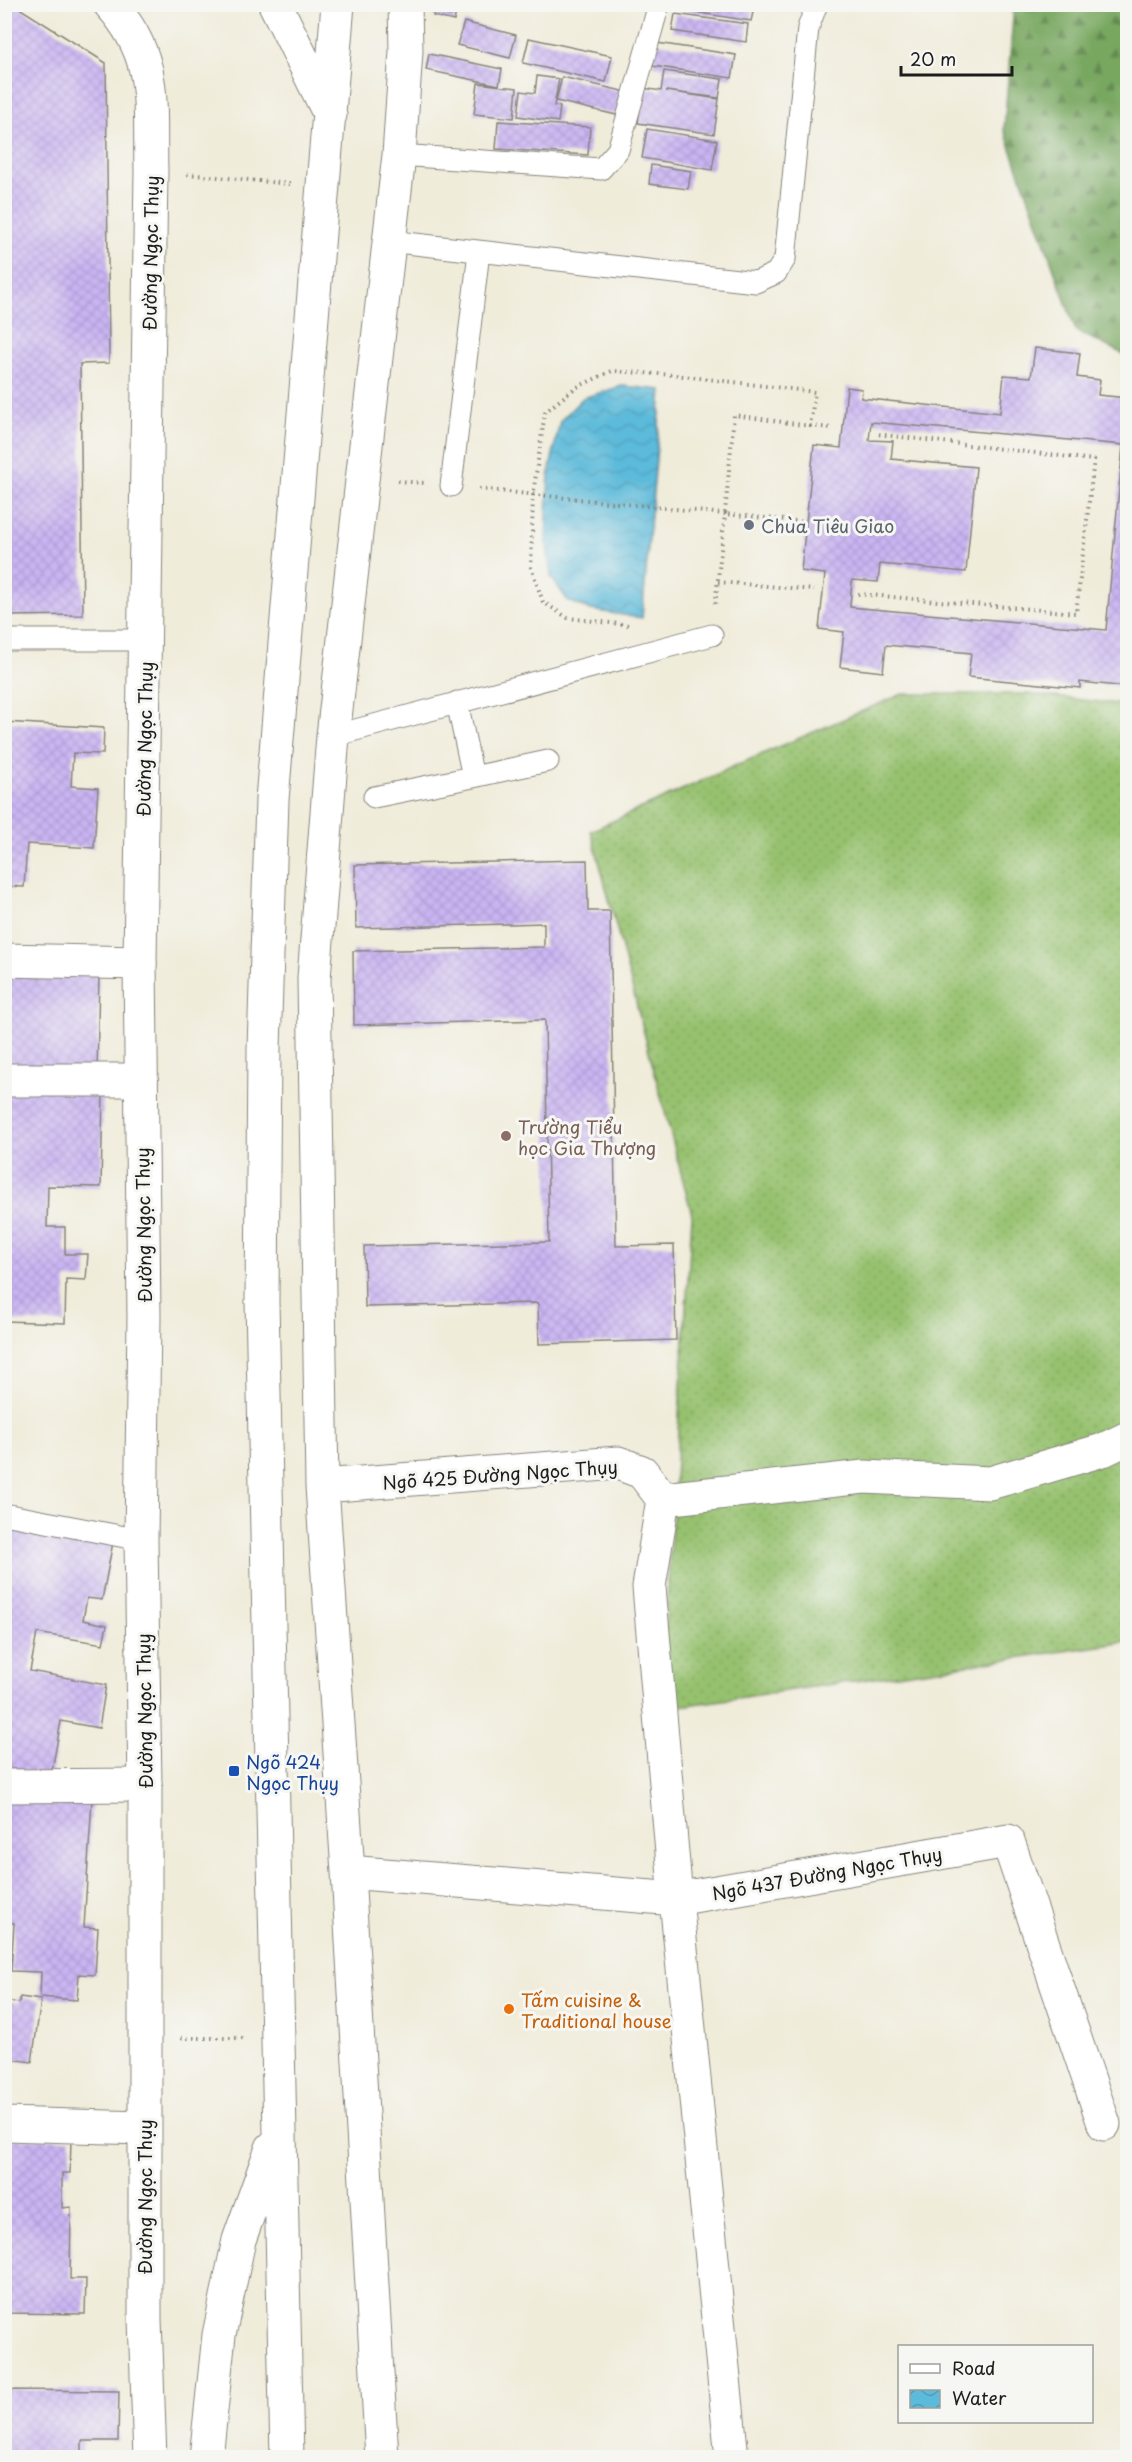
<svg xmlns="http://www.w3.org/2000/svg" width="1132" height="2462" font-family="'Playpen Sans',sans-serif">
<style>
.forest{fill:url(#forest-firs);stroke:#4a623e;stroke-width:1.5}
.garden{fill:url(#garden-dots);stroke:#596e45;stroke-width:1.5}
.water{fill:url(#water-waves);stroke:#3c6b7b;stroke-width:1.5}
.building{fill:url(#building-cross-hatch);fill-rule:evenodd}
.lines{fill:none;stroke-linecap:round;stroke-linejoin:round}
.lane-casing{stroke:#86847b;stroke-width:23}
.street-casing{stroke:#86847b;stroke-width:35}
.secondary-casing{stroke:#86847b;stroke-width:35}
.primary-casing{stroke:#86847b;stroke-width:35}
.path{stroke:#86847b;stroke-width:4;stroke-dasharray:1.5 4.5;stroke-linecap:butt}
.lane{stroke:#fff;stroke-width:21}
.street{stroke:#fff;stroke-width:33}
.secondary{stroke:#fff;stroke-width:33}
.primary{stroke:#fff;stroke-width:33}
.worship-dot{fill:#6b7280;stroke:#f6f6f2;stroke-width:2}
.education-dot{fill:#8d6e63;stroke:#f6f6f2;stroke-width:2}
.transit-dot{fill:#1a4fb4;stroke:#f6f6f2;stroke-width:2}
.food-dot{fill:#e8710a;stroke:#f6f6f2;stroke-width:2}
.labels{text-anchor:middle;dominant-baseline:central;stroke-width:6;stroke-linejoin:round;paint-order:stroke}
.street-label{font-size:18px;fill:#1c1c1c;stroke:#f6f6f2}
.worship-label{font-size:18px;fill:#5b616d;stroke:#f6f6f2;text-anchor:start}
.education-label{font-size:18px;fill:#785e54;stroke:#f6f6f2;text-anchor:start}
.transit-label{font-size:18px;fill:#164399;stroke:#f6f6f2;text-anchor:start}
.food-label{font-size:18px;fill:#c56008;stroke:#f6f6f2;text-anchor:start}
</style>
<defs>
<pattern id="forest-firs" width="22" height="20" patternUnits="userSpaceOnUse" patternTransform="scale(1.5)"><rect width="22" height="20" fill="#78a761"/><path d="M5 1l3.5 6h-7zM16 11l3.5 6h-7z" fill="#62874f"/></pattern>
<pattern id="garden-dots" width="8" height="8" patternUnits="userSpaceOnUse" patternTransform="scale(1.5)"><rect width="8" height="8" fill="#96c16e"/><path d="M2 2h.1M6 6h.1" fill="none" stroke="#81a55f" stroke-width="1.8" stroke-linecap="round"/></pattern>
<pattern id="water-waves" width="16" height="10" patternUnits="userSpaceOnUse" patternTransform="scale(1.5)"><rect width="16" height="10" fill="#5cbada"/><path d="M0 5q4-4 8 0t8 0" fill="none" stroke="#4f9fba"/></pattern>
<pattern id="building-cross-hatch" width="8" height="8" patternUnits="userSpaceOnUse" patternTransform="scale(1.5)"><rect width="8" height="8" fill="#cab5f3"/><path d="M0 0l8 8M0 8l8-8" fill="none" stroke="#ad9bd0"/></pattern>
</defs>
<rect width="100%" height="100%" fill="#f6f6f2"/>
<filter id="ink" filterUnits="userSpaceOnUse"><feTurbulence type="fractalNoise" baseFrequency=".0167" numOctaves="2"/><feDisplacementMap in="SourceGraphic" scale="12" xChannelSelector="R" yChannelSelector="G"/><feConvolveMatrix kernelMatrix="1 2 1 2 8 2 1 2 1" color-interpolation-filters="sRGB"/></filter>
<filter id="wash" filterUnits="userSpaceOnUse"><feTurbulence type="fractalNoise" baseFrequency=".008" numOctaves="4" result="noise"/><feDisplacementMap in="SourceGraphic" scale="24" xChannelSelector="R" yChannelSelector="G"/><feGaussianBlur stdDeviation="1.35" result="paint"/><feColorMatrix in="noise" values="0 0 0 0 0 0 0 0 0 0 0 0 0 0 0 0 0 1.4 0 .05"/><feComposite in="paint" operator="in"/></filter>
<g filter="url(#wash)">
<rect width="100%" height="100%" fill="#f0ecda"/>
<path class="forest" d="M1014 5H1127V356L1076 331 1004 129Z"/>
<path class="garden" d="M902 694H1029L1127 705V1642L660 1709 692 1215 591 831 739 764Z"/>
<path class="water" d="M622 386 662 390 642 618 591 610 568 601 551 577 546 537 549 473 560 421 583 398Z"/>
<g id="blocks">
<path class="building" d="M4 4H13L106 63 109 363 80 364 83 615 4 616Z
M435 4H458L454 21 433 16Z
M681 4H735L754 8 751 21 681 10Z
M675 14 748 24 746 42 672 31Z
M464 22 516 35 510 58 457 45Z
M529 38 612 56 606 82 523 63Z
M657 43 736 55 732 78 653 66Z
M429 54 502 69 499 85 426 70Z
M664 71 722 79 719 98 666 91 719 99 714 134 638 123 643 88 661 91Z
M537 76 559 79 554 106 560 107 558 122 518 116 521 91 535 93Z
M562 77 627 92 621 116 556 101Z
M478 83 517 88 514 118 474 114Z
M498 121 590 127 588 155 496 149Z
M647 129 717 140 712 170 642 158Z
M651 165 691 171 688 189 649 184Z
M1035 348 1080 353 1077 377 1100 380 1098 395 1128 398V687L1080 682V688L968 677 971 653 886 645 883 672 840 667 844 632 819 629 825 574 801 571 814 445 841 448 847 387 862 389 861 398 1000 413 1004 375 1031 377ZM871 422 1123 445 1106 630 850 607 852 580 878 582 880 564 966 572 976 467 891 459 893 441 869 440Z
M4 722 104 728 103 754 73 753 71 786 98 788 94 848 27 844 24 887 4 886Z
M587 860 588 911H610L616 1246 674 1245 676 1340 539 1344 538 1303 365 1307 364 1246 549 1242 545 1020 354 1025 353 951 544 947V923L356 928 355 865Z
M4 973 99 974 97 1075 4 1074Z
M4 1088 103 1090 101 1187 48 1186 47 1227H65V1254H88L86 1280 66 1279 65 1323 4 1321Z
M4 1523 113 1542 102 1600 87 1598 83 1620 107 1625 103 1644 37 1633 30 1671 106 1685 99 1728 61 1721 51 1776 12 1769 10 1776 4 1775Z
M4 1795 92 1800 84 1927 98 1928 95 1975 79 1974 77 2000 40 1997 41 1972 11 1971 14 1923 4 1922Z
M20 1997 41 2000 32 2062 10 2059 5 2088V2001L19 2003Z
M4 2139H71L70 2173H62V2208L71 2207 70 2279H86L85 2314 4 2313Z
M4 2390 119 2391 118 2441H82V2458H4Z"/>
</g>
</g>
<g filter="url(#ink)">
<use href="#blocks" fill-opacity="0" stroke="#86847b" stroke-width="1.5"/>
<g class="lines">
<g class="lane-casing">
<path id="lane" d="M399 155 601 169 618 150 659 4
M388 241 756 282 776 273 785 259 808 28 817 4
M451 486 479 252
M4 640H145
M333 736 712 635
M473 777 548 761
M374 797 473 777 457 702
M4 1514 141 1540"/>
</g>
<g class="street-casing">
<path id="street" d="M4 960 140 963
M4 1080H141
M322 1486 618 1463 642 1472 663 1499
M663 1499 649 1587 676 1899 732 2458
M663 1499 864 1477 990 1483 1103 1450 1128 1438
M4 1786 145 1785
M348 1872 676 1899 1008 1841 1104 2124
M4 2124 144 2128
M382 2458 348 1872 322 1486 314 978 333 736 399 155 406 51 405 4"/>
</g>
<g class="secondary-casing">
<path id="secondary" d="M110 4C159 58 149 103 151 170L140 963 144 1317 141 1540 145 1785V2319L150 2458"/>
</g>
<g class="primary-casing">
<path id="primary" d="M275 4 330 115
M206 2458 219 2335 239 2240 272 2148
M287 2458 262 1301 264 1048 272 800 338 4"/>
</g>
<path class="path" d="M187 174 290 184
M810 426 833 428
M398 481 424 483
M479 489 725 514 715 606
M718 582 814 590
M858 594 1076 613 1094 460 876 434
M628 625 568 618 543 602 531 567 533 495 545 412 575 388 612 371 675 375 815 392 810 426 734 415 725 514 806 522
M181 2038H243"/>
<use href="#lane" class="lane"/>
<use href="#street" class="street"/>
<use href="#secondary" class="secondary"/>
<use href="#primary" class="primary"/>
</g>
</g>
<circle class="worship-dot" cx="749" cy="525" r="6"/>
<circle class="education-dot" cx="506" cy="1136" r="6"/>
<rect class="transit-dot" x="228" y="1765" width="12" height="12" rx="3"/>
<circle class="food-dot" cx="509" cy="2009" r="6"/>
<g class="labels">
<g class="street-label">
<text transform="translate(150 253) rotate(-89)">Đường Ngọc Thụy</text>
<text transform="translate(144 739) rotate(-89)">Đường Ngọc Thụy</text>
<text transform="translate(143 1225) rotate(-91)">Đường Ngọc Thụy</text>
<text transform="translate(500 1474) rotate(-4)">Ngõ 425 Đường Ngọc Thụy</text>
<text transform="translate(144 1711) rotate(-91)">Đường Ngọc Thụy</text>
<text transform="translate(827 1873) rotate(-10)">Ngõ 437 Đường Ngọc Thụy</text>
<text transform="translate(144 2197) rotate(-90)">Đường Ngọc Thụy</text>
</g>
<g class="worship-label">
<text x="761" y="525">Chùa Tiêu Giao</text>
</g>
<g class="education-label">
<text x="518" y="1126">Trường Tiểu<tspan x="518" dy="21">học Gia Thượng</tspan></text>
</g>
<g class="transit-label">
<text x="246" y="1761">Ngõ 424<tspan x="246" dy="21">Ngọc Thụy</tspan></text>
</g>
<g class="food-label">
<text x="521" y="1999">Tấm cuisine &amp;<tspan x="521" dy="21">Traditional house</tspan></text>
</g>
</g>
<rect width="1132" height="2462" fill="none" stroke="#f6f6f2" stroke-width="24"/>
<rect x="898" y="2345" width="195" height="78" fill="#f6f6f2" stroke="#9f9f9c" stroke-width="1.5"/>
<rect x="910" y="2364" width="30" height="9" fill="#ffffff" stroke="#9f9f9c" stroke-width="1.5"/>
<text x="952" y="2375" font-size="18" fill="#1c1c1c">Road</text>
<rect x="910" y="2390" width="30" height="18" fill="url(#water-waves)" stroke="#9f9f9c" stroke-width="1.5"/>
<text x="952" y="2405" font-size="18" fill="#1c1c1c">Water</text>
<path d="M901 66v9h111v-9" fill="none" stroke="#1c1c1c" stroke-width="3"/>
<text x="910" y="66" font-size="18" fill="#1c1c1c" stroke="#f6f6f2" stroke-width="4.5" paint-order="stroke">20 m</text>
</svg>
